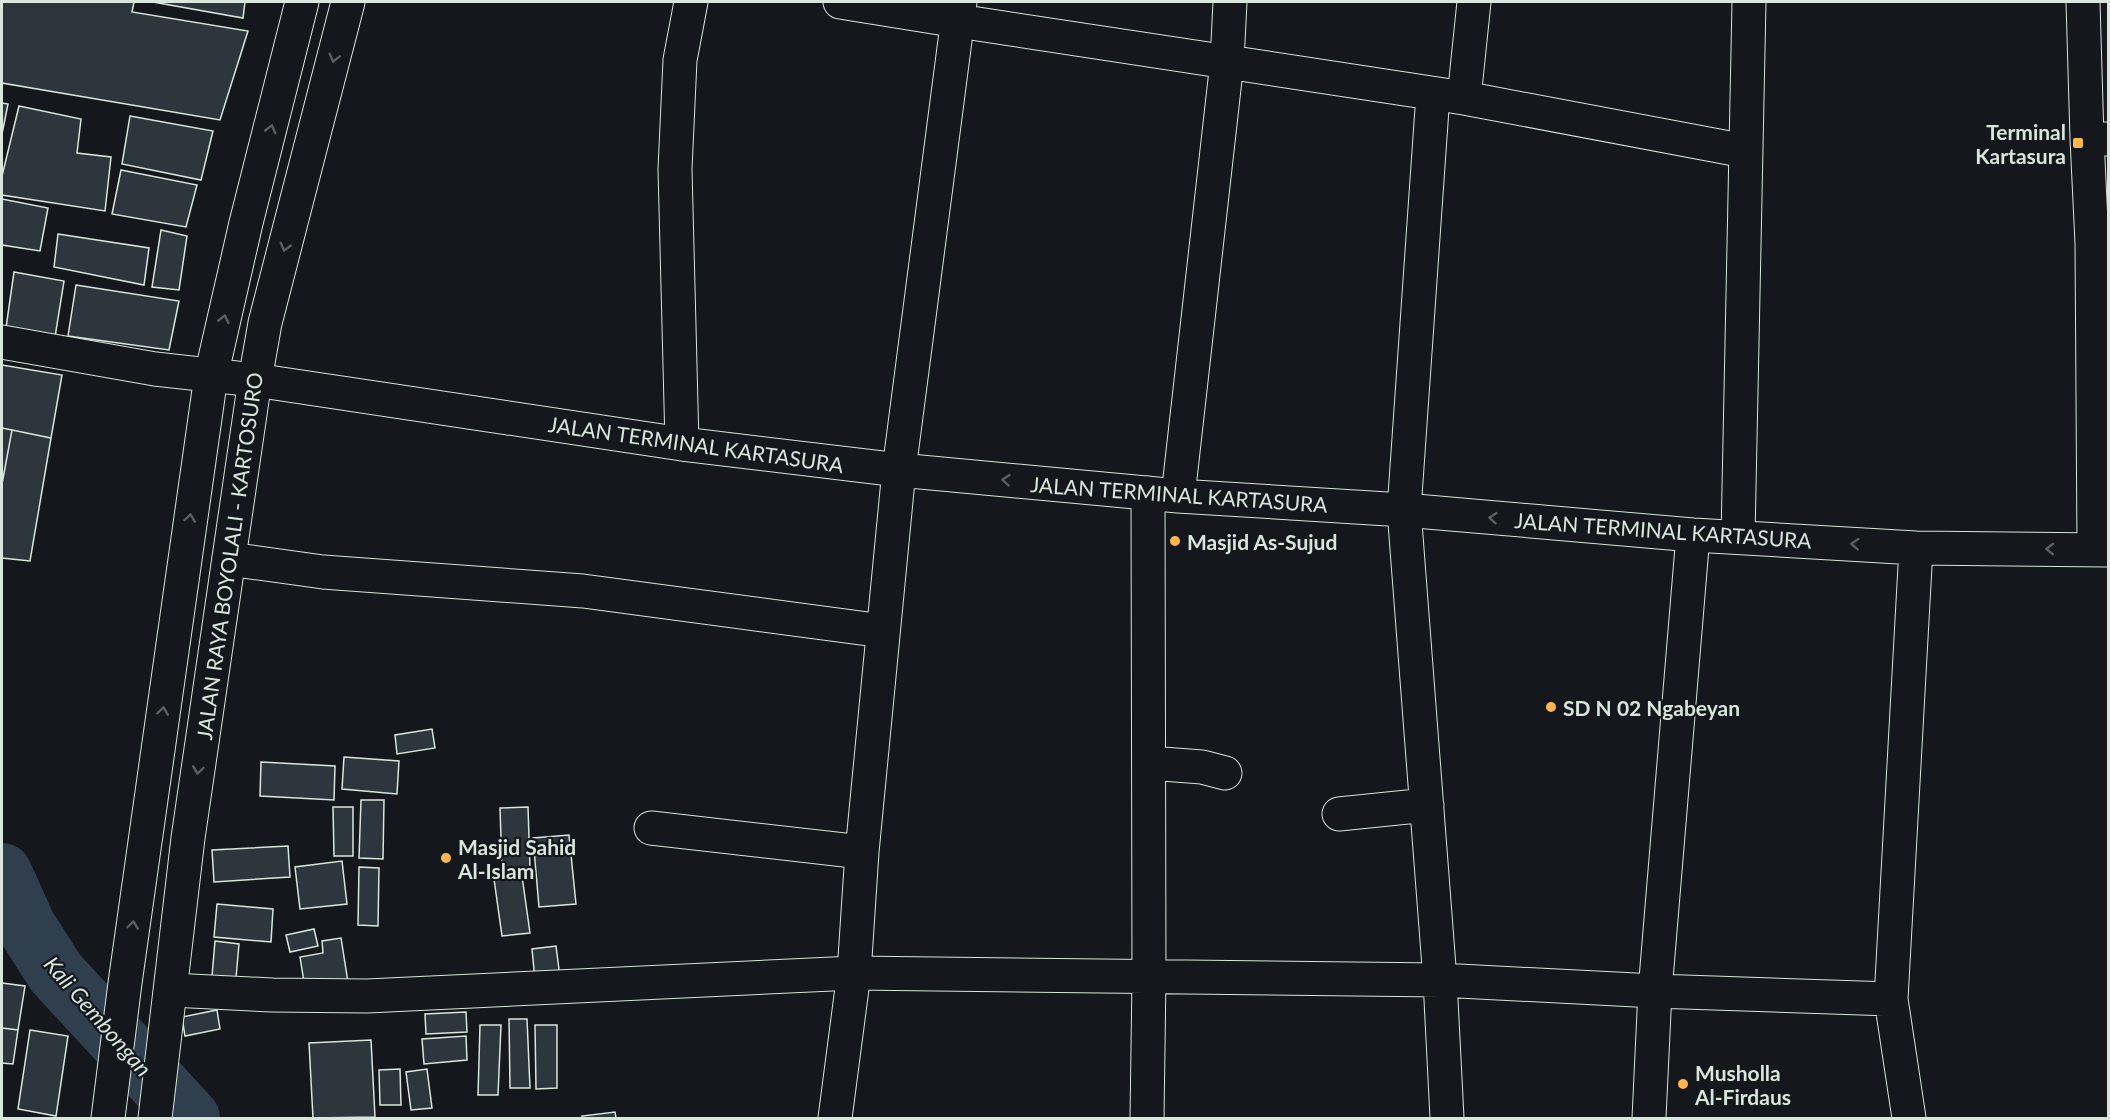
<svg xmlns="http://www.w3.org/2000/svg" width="2110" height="1120" font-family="Lato,sans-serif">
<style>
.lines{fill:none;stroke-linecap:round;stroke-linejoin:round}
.river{stroke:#2f3f4d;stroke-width:60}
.building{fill:#2c363c;stroke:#d8e6dc;stroke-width:1.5}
.minor-casing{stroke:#d8e6dc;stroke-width:35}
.highway-casing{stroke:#d8e6dc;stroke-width:35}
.minor{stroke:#14181c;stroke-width:33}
.highway{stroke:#14181c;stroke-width:33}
.oneway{stroke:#59605f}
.poi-dot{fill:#ffb74d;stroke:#14181c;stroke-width:2}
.labels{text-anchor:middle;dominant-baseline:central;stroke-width:4.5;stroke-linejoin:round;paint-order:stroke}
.poi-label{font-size:21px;font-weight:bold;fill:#d8e6dc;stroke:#14181c;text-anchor:start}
.street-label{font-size:21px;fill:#d8e6dc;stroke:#14181c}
.water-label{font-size:22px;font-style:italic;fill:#d8e6dc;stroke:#14181c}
</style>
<rect width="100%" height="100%" fill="#14181c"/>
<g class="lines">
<path class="river" d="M2 873 26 926 56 973 190 1118"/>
</g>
<path class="building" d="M2 2H134L132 12 248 31 220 120 2 83Z
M153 2H245L243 18Z
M2 103 8 104 2 134Z
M19 106 81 119 77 153 111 157 105 211 2 195V176Z
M130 116 213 131 201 180 122 164Z
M121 170 197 185 186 227 112 214Z
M2 199 48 208 40 251 2 245Z
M161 230 187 236 179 290 152 287Z
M58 234 149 248 144 285 54 267Z
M14 272 64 281 55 337 6 328Z
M76 285 179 301 169 350 68 336Z
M2 365 62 375 51 438 2 428Z
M2 428 12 430 2 484Z
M12 430 51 438 30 561 2 558V484Z
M432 729 435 748 397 754 395 735Z
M344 757 399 761 397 794 342 789Z
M261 762 335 766 334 800 260 796Z
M361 800H384L383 859 359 858Z
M333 807H353V856H334Z
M528 807 530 868 502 869 500 808Z
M569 835 576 904 539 907 533 838Z
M288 846 290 877 214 882 212 850Z
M342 861 347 904 300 909 295 867Z
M359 867 379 868 378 926 358 925Z
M522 876 530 933 502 936 494 879Z
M217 904 273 909 271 942 214 937Z
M314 929 318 946 290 952 286 935Z
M341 938 348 982 305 988 300 957 323 953 322 941Z
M215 941 239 944 236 978 212 976Z
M556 946 560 977 535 980 532 949Z
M2 983 25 986 18 1030 2 1028Z
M217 1010 220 1029 185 1036 182 1017Z
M466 1012 467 1032 426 1034 425 1014Z
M509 1019H527L530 1088H510Z
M480 1025H501L498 1095H478Z
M535 1025H557V1088L536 1089Z
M2 1028 18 1030 13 1064 2 1063Z
M30 1030 68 1036 56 1116 18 1109Z
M466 1036 467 1060 424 1064 422 1039Z
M371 1040 375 1117 313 1118 309 1043Z
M400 1069 401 1105H380L379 1070Z
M427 1069 432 1108 411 1110 406 1072Z
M615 1112 616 1118H583L582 1116Z"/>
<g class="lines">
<g class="minor-casing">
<path id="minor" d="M840 2 958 21 1464 98 1745 151
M2083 2 2087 139
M1433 94 1404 510 1440 980 1447 1118
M1464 98 1474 2
M2 342 155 369 255 380 682 444 899 470 1178 496 1404 510 1693 535 1916 548 2108 550
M682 444 675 169 680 60 691 2
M1178 496 1227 62 1230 2
M1738 537 1749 2
M2094 549 2092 243 2087 139H2108
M229 559 323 572 583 591 883 631
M1149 763 1202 767 1225 773
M1339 814 1427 805
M651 828 862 852
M171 990 272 995 367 996 854 973 1440 980 1655 991 1891 999
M835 1118 854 973 862 852 899 470 960 2
M1147 1118 1149 978 1148 493
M1649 1118 1655 991 1693 535
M1909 1118 1891 999 1916 548"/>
</g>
<g class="highway-casing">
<path id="highway" d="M108 1118 125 983 211 376 246 223 302 2
M155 1118 188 838 255 380 265 323 348 2"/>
</g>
<use href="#minor" class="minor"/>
<use href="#highway" class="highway"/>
</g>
<defs><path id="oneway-chevron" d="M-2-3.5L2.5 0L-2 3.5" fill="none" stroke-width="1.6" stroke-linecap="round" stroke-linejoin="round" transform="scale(1.5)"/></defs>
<g class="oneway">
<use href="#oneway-chevron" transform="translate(334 58) rotate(104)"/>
<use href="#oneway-chevron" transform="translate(271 129) rotate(-75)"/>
<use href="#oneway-chevron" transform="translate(285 247) rotate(105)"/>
<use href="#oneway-chevron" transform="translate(224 319) rotate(-77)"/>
<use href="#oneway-chevron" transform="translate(1006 480) rotate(-175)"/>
<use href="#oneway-chevron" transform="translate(190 518) rotate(-82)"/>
<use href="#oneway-chevron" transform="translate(1493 518) rotate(-175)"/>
<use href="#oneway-chevron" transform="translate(1855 544) rotate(-176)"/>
<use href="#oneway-chevron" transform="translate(2050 549) rotate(-179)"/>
<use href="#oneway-chevron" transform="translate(163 711) rotate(-82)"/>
<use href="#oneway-chevron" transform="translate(198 770) rotate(98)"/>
<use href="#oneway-chevron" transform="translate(133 925) rotate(-82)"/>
</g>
<g class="poi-dot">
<rect x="2072" y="137" width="12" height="12" rx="3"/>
<circle cx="1175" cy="541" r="6"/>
<circle cx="1551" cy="707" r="6"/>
<circle cx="446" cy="858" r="6"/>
<circle cx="1683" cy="1084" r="6"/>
</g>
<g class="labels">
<g class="poi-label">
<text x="2066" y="131" text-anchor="end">Terminal<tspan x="2066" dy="24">Kartasura</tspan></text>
<text x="1187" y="541">Masjid As-Sujud</text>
<text x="1563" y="707">SD N 02 Ngabeyan</text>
<text x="458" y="846">Masjid Sahid<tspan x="458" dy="24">Al-Islam</tspan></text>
<text x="1695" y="1072">Musholla<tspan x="1695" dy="24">Al-Firdaus</tspan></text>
</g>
<g class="street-label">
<text transform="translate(696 444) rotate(8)">JALAN TERMINAL KARTASURA</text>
<text transform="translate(1179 494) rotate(4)">JALAN TERMINAL KARTASURA</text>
<text transform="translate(1663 530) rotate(4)">JALAN TERMINAL KARTASURA</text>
<text transform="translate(229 556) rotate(-82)">JALAN RAYA BOYOLALI - KARTOSURO</text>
</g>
<g class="water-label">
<text transform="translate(98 1016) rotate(49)">Kali Gembongan</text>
</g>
</g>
<rect width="2110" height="1120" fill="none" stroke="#d8e6dc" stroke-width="6"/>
</svg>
